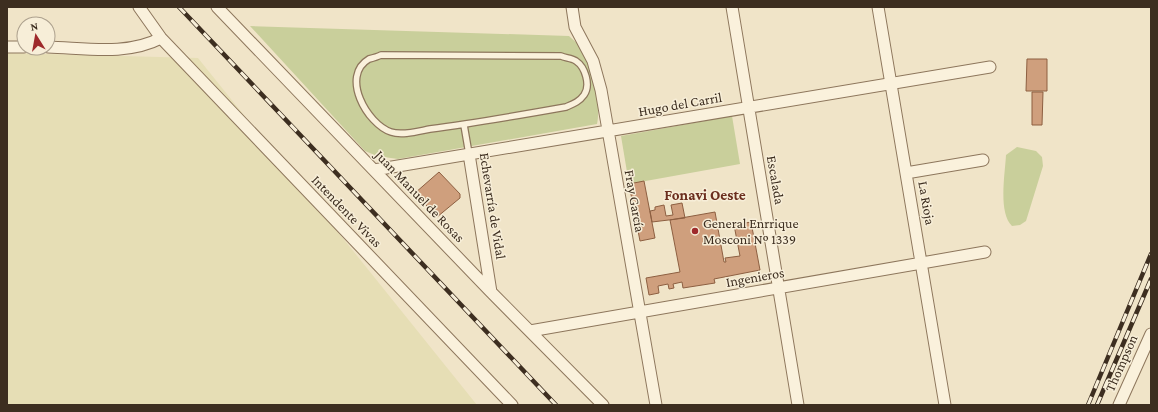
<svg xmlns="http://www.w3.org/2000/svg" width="1158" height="412" font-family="'Crimson Pro',serif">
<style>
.farmland{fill:#e6deb5}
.green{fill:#c9cf9b}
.building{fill:#cf9f7d;stroke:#8d5f41}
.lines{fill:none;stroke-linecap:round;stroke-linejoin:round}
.lane-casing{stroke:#8d765c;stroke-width:8}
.street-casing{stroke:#8d765c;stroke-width:13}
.lane{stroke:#faf1dc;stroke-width:5.5}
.street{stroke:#faf1dc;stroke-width:11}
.rail-casing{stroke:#3d2e20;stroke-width:4.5}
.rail{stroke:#f7eed8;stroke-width:3;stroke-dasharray:9;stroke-linecap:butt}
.poi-dot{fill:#9e2a2b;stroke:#f7eed8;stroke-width:1.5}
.labels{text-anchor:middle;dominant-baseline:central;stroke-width:3;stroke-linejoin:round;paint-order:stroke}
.street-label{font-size:14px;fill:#3d2e20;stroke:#f7eed8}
.poi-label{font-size:14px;fill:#3d2e20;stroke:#f7eed8;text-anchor:start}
.neighbourhood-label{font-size:15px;font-weight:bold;fill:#6b2e1e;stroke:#f7eed8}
</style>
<rect width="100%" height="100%" fill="#f0e4c8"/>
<path class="farmland" d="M7 53 198 58 477 405H7Z"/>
<path class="green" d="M250 26 569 36C573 40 579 44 582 49 594 63 601 107 597 124L398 159 377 156 365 151Z
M732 116 740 164 629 184 621 136Z
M1017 147 1036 151 1042 157 1043 166 1026 221 1020 225 1012 226C998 213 1005 174 1006 155Z"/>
<path class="building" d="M1027 59H1047V91H1026Z
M1032 92H1043L1042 125H1032Z
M439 172 460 194V198L437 217 415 193Z
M644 181 655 238 640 241 629 184Z
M682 203 685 218 652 222 650 211 655 210V207L664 205 666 216 673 215 671 205Z
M715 212 724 262H726L725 258 740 256 734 225 751 222 760 270 714 279 715 283 683 288 682 282 673 284 674 288 669 289 668 284 658 286 659 293 649 295 646 278 680 272 670 220Z"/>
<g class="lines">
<g class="lane-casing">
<path id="lane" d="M381 55 561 56C565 58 572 58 576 61 585 67 591 85 584 95 579 102 573 104 566 107 521 115 476 123 430 129 419 131 402 136 391 132 367 124 340 76 369 59 373 58 377 57 381 55Z
M464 125 469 154"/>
</g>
<g class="street-casing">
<path id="street" d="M139 7 161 38 512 405
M217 7 491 292 603 405
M572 7 575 27 593 61 601 90 656 405
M732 7 798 405
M878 7 945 405
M7 47H24
M48 47C85 48 127 56 161 38
M469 154 491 292
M374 170 990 67
M906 173 983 160
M530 331 985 252
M1119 405 1151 334"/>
</g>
<use href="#lane" class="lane"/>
<use href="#street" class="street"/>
<g class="rail-casing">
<path id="rail" d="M179 7 556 405
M1088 405 1151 254
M1097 405 1151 279"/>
</g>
<use href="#rail" class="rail"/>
</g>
<circle class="poi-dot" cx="695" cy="231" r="4"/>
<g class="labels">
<g class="street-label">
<text transform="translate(680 104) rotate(-10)">Hugo del Carril</text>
<text transform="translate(776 180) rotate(80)">Escalada</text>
<text transform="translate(420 196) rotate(46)">Juan Manuel de Rosas</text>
<text transform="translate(635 201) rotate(80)">Fray García</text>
<text transform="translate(927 203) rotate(80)">La Rioja</text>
<text transform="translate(493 206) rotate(81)">Echevarría de Vidal</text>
<text transform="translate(347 211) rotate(46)">Intendente Vivas</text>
<text transform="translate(755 277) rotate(-10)">Ingenieros</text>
<text transform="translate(1121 363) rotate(-66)">Thompson</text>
</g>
<g class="poi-label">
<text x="703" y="223">General Enrrique<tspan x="703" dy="16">Mosconi Nº 1339</tspan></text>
</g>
<g class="neighbourhood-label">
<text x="705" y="195">Fonavi Oeste</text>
</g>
</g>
<rect width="1158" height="412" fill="none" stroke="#3d2e20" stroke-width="16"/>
<g transform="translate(36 36) rotate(349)"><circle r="19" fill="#f7eed8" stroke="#ada18e"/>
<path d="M0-3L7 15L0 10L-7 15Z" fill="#9e2a2b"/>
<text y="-6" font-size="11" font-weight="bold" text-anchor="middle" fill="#3d2e20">N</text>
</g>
</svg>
